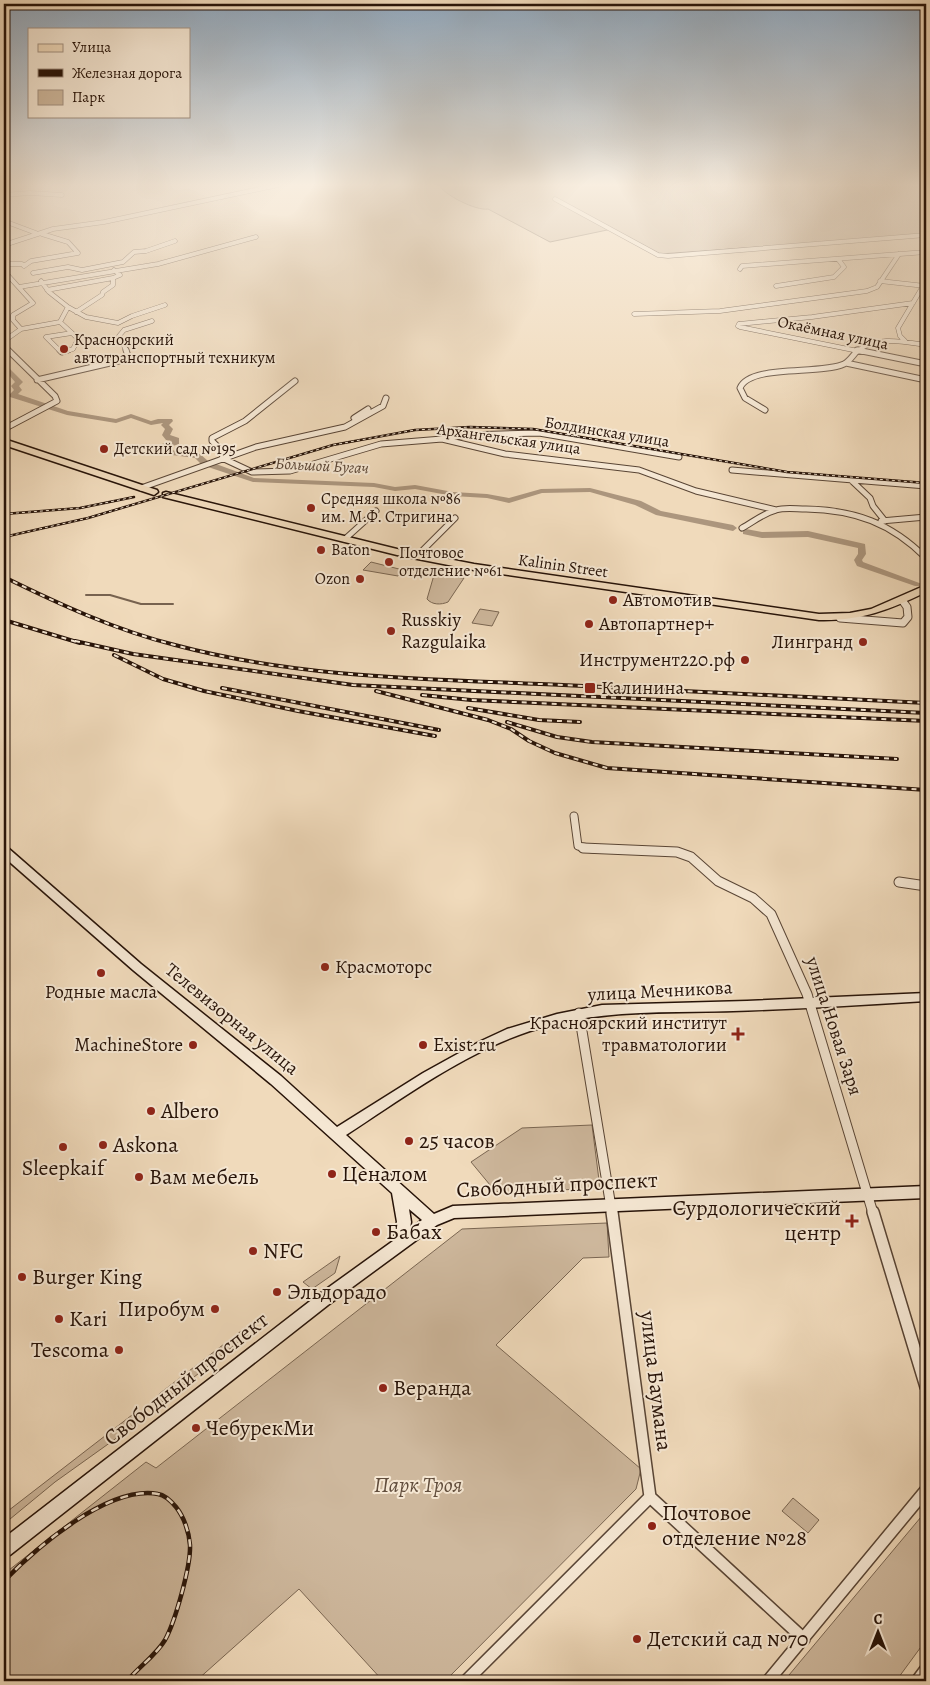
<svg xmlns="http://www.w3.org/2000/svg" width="930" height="1685" font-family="Alegreya,serif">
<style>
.green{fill:#ceb89d;stroke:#7a6652}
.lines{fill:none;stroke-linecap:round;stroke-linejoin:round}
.stream{stroke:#77624f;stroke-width:2}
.river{fill:#ac967e;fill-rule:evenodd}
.street-far4-casing{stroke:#594535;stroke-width:5}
.street-far3-casing{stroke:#594535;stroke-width:7}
.street-far2-casing{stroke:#594535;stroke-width:9}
.street-far1-casing{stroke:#594535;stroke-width:11}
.street-casing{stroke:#594535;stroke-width:14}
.secondary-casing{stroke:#271308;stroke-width:3}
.primary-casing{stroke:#271308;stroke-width:3}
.street-far4{stroke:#f5e7d3;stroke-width:4}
.street-far3{stroke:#f5e7d3;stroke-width:5}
.street-far2{stroke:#f5e7d3;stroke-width:7}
.street-far1{stroke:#f5e7d3;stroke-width:9}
.street{stroke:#f5e7d3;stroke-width:11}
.secondary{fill:#f5e7d3;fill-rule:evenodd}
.primary{fill:#f0dabb;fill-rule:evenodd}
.rail-far2-casing{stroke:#271308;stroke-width:2.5}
.rail-far1-casing{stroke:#271308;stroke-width:4}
.rail-casing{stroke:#271308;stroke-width:4.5}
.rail-far2{stroke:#f5e7d3;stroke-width:1;stroke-dasharray:3;stroke-linecap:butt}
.rail-far1{stroke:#f5e7d3;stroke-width:2;stroke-dasharray:5;stroke-linecap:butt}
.rail{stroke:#f5e7d3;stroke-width:2.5;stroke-dasharray:8;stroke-linecap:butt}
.poi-dot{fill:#8f2418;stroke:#f5e7d3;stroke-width:2}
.labels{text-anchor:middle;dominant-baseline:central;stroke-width:4;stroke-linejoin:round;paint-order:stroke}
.far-street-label{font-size:16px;fill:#271308;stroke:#f5e7d3}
.far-poi-label{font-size:16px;fill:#271308;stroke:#f5e7d3;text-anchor:start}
.far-water-label{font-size:16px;font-style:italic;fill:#5c4737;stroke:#f5e7d3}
.poi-label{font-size:19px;fill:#271308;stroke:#f5e7d3;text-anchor:start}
.street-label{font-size:19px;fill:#271308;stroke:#f5e7d3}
.near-poi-label{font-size:22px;fill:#271308;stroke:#f5e7d3;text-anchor:start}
.near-street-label{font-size:22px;fill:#271308;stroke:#f5e7d3}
.near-park-label{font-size:22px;font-style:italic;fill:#614d3c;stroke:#f5e7d3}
</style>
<rect width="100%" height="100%" fill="#f0dabb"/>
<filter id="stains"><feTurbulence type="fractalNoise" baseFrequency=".004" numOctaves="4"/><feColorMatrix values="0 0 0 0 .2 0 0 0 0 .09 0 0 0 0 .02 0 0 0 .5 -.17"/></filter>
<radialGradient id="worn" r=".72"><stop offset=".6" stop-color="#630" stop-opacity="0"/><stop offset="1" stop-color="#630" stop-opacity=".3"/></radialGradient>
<path class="green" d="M438 184H926V235L660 254 612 229 550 242 488 209C476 211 444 195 438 184Z
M371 562 403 570 398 576 363 570Z
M434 575 464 578 448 602C441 605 432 605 427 599Z
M480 609 499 612 492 626 472 623Z
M592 1125 600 1188 502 1193 495 1191 471 1162 522 1128Z
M607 1223 609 1257 583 1258 496 1345 641 1469 636 1489 445 1681H383L299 1589 196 1681H4V1574L146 1462 156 1468 462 1229Z
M340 1256 335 1273 312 1289 303 1282Z
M245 1328 250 1333 161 1403 157 1399 159 1394Z
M132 1415 139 1422 55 1482 4 1524V1514Z
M793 1498 819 1520 808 1533 782 1511Z
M926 1511V1640L896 1681H784Z"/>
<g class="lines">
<path class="stream" d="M86 595H110L141 604H173"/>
<path class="river" d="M4 363 23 382 19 386 22 390 18 394 68 411 116 419 131 414 151 421 158 419H172L173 421 169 425 173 429 170 435 179 438V444L163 449 200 454 208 461 254 478 374 483 395 487 415 485 453 492 487 494 509 498 541 489 590 488 641 501 661 511 733 525 737 528 733 531 656 515 635 505 590 492 542 493 509 503 487 498 453 496 415 489 395 491 374 487 253 482 202 465 195 458 156 453 155 446 172 441 166 440 162 435 165 429 161 425 163 423 151 425 131 418 116 423 67 415 10 397 9 395 14 390 11 386 15 382 4 369Z
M746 529 762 532 808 531 865 544 866 554 862 560 863 562 922 584 921 586H915L857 566 854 560 858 554V548L808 537 762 538 743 534V530Z"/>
<g class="street-far4-casing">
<path id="street-far4" d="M4 195 30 193 62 195
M555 199 658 255 668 256 926 235
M4 221 36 233
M4 245 53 229 104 222 278 185
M4 264H22L24 266 31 261 78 253 68 242 42 234
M740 269 742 266 926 252
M4 271 33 303 13 315V320L21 329 4 341
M33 273 68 267 82 270 123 262 134 252 146 251 175 241
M880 281 925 286
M776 286 834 277 844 267 838 259
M19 287 158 264 256 237
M47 290 113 278
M68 307 86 317 118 323 132 316 165 305
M76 312 102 295 103 292 113 285V278L120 275 114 270
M634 314 720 311 867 291 877 287 899 254
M60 322 72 333
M739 324 738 326 740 327 863 352
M739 324 812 317 913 303
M21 329 60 322 68 307 49 292 41 281
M905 341 900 336 898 328 926 281
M4 346 10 352
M61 352 46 337 72 333
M64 352 73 349 78 339 72 333
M127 352 119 336 124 330 152 321
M857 352C874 335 905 342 926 345"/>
</g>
<g class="street-far3-casing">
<path id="street-far3" d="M60 350 62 352 68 350
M857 350 926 364
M846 363 926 380
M37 380 123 360 128 356 126 350
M295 381 245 421 212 438V441L226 455 222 458 252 472 290 471 381 444 442 439 505 454 639 470 696 491 776 510
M765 410 745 398 740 388C750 364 820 375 844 364 850 361 853 355 858 350
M354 418 368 409
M4 429 57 401 55 396 8 350
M444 439 466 435 539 433 679 457
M732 470 926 486
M852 481 870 498 873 506 885 521
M141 488 256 447 345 427 383 406 386 398
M881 521 926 517
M742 528C753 522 764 513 776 510 785 507 796 509 806 509 855 510 891 523 926 558
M345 539 376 511
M417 556 455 518"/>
</g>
<g class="street-far2-casing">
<path id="street-far2" d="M840 618 903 623 908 617 907 607 902 600
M574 816 578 846 593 849"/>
</g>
<g class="street-far1-casing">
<path id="street-far1" d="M583 848 677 852 691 857 718 881 753 898 771 914 807 994 873 1213
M899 882 926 886
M579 1013 612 1213"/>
</g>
<g class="street-casing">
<path id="street" d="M873 1212 926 1387
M650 1497 804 1639
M466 1681 650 1497 612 1212
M768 1681 926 1490
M917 1681 926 1669"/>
</g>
<g class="secondary-casing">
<path id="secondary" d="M4 847 8 848 141 964 281 1076 337 1127 423 1073 479 1042 507 1029 557 1014 602 1005 747 1001 926 993V1001C862 1005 797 1009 733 1011 665 1013 595 1009 530 1031 464 1053 404 1097 346 1135L434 1214 453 1206 926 1186V1198L454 1218 437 1225 328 1305 10 1555 4 1558V1538L318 1295 393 1241 397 1222 392 1193 271 1084 133 970 4 857ZM409 1209 422 1220 410 1229 411 1222Z"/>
</g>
<g class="primary-casing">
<path id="primary" d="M4 439 157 490 158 492 154 495 4 445Z
M166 492 397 549 474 564 819 614 850 613 871 609 926 585V592C889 610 861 621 819 620L474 570 397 555 163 497V493Z"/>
</g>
<use href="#street-far4" class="street-far4"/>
<use href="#street-far3" class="street-far3"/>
<use href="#street-far2" class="street-far2"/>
<use href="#street-far1" class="street-far1"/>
<use href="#street" class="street"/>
<use href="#secondary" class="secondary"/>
<use href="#primary" class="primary"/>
<g class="rail-far2-casing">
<path id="rail-far2" d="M4 514 80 508 134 497
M4 537 88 518 333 445 415 430 470 427 533 429 787 472 926 483"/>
</g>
<g class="rail-far1-casing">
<path id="rail-far1" d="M4 577C59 604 115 630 175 645 302 679 433 679 563 685 684 691 805 697 926 703
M4 620 80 643
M75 641 133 654 353 685 926 713
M114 655 163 679 204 691 298 711 435 736
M222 688 439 730
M376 691 488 720 511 729 529 741 555 753 607 768 926 790
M422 695 471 700 926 721
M468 708 539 720 580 722
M507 722 557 737 592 742 897 759"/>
</g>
<g class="rail-casing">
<path id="rail" d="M4 1581C36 1548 108 1485 158 1494 165 1495 171 1501 176 1507 184 1517 189 1532 190 1545 191 1566 175 1622 165 1640 156 1655 140 1666 129 1679L123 1681"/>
</g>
<use href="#rail-far2" class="rail-far2"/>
<use href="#rail-far1" class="rail-far1"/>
<use href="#rail" class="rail"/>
</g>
<linearGradient id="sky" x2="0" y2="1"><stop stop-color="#90a8be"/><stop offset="0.44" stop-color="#f8eee0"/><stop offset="1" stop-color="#f8eee0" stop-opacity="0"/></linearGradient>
<rect width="930" height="420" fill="url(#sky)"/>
<g class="poi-dot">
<circle cx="64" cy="349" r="5"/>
<circle cx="104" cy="449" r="5"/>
<circle cx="311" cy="508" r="5"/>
<circle cx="321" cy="550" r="5"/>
<circle cx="389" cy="562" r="5"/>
<circle cx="360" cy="579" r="5"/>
<circle cx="613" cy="600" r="5"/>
<circle cx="589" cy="624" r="5"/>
<circle cx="391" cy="631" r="5"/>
<circle cx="863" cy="642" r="5"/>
<circle cx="745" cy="660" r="5"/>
<rect x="584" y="682" width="12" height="12" rx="2.5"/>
<circle cx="325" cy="967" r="5"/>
<circle cx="101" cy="973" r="5"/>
<path d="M735.5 1026.5h5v5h5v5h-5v5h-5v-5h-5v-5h5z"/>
<circle cx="193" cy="1045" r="5"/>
<circle cx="423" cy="1045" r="5"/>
<circle cx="151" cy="1111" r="5"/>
<circle cx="409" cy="1141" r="5"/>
<circle cx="103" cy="1145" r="5"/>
<circle cx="63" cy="1147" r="5"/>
<circle cx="332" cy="1174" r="5"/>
<circle cx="139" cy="1177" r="5"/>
<path d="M849.5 1213.5h5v5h5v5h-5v5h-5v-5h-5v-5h5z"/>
<circle cx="376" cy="1232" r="5"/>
<circle cx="253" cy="1251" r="5"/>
<circle cx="22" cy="1277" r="5"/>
<circle cx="277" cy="1292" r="5"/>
<circle cx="215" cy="1309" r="5"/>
<circle cx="59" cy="1319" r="5"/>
<circle cx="119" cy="1350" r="5"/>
<circle cx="383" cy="1388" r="5"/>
<circle cx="196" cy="1428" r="5"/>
<circle cx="652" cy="1526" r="5"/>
<circle cx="637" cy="1639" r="5"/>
</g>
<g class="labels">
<g class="far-street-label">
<text transform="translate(833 333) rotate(12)">Окаёмная улица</text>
<text transform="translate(607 432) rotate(9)">Болдинская улица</text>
<text transform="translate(509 439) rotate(8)">Архангельская улица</text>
<text transform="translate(563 566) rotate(8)">Kalinin Street</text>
</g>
<g class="far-poi-label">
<text x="74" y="340">Красноярский<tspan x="74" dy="18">автотранспортный техникум</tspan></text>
<text x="114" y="449">Детский сад №195</text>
<text x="321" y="499">Средняя школа №86<tspan x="321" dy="18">им. М.Ф. Стригина</tspan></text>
<text x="331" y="550">Baton</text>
<text x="399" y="553">Почтовое<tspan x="399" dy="18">отделение №61</tspan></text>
<text x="350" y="579" text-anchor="end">Ozon</text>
</g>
<g class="far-water-label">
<text transform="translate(322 466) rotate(3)">Большой Бугач</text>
</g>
<g class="poi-label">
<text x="623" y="600">Автомотив</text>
<text x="401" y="620">Russkiy<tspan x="401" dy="22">Razgulaika</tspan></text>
<text x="599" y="624">Автопартнер+</text>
<text x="853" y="642" text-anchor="end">Лингранд</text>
<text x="735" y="660" text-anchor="end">Инструмент220.рф</text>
<text x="601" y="688">Калинина</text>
<text x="335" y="967">Красмоторс</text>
<text x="101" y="992" text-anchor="middle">Родные масла</text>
<text x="727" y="1023" text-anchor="end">Красноярский институт<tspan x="727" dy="22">травматологии</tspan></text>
<text x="183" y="1045" text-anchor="end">MachineStore</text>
<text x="433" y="1045">Exist.ru</text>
</g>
<g class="street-label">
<text transform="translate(660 991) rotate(-3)">улица Мечникова</text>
<text transform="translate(232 1019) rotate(39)">Телевизорная улица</text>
<text transform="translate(834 1026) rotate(72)">улица Новая Заря</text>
</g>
<g class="near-poi-label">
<text x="161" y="1111">Albero</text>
<text x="419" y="1141">25 часов</text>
<text x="113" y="1145">Askona</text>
<text x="63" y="1168" text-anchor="middle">Sleepkaif</text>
<text x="342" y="1174">Ценалом</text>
<text x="149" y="1177">Вам мебель</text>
<text x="841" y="1208" text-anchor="end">Сурдологический<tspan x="841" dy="25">центр</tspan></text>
<text x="386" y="1232">Бабах</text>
<text x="263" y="1251">NFC</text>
<text x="32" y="1277">Burger King</text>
<text x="287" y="1292">Эльдорадо</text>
<text x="205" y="1309" text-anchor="end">Пиробум</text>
<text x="69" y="1319">Kari</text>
<text x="109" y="1350" text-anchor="end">Tescoma</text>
<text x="393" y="1388">Веранда</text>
<text x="206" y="1428">ЧебурекМи</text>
<text x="662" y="1513">Почтовое<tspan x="662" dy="25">отделение №28</tspan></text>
<text x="647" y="1639">Детский сад №70</text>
</g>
<g class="near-street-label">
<text transform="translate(557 1185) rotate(-3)">Свободный проспект</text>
<text transform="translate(186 1379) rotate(-38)">Свободный проспект</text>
<text transform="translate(656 1381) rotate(83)">улица Баумана</text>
</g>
<g class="near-park-label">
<text x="418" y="1485">Парк Троя</text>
</g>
</g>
<rect width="930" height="1685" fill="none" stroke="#f0dabb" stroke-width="20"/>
<rect x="5" y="5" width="920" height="1675" fill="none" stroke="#271308" stroke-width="2.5"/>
<rect x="10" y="10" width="910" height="1665" fill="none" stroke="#271308"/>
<rect x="28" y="28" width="162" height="90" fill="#f5e7d3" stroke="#a39282"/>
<rect x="38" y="44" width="25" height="8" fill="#f0dabb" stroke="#a39282"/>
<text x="72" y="52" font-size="15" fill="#271308">Улица</text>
<rect x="38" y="69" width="25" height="8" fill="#271308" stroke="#a39282"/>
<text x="72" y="78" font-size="15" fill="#271308">Железная дорога</text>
<rect x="38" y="90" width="25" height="15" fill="#ceb89d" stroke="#a39282"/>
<text x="72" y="102" font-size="15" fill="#271308">Парк</text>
<g transform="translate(878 1632)" stroke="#f5e7d3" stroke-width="4" paint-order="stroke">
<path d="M0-4L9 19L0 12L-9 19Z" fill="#271308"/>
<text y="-8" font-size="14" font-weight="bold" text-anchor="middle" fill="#271308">С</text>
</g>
<rect width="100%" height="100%" filter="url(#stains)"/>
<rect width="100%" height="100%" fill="url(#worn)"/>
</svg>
